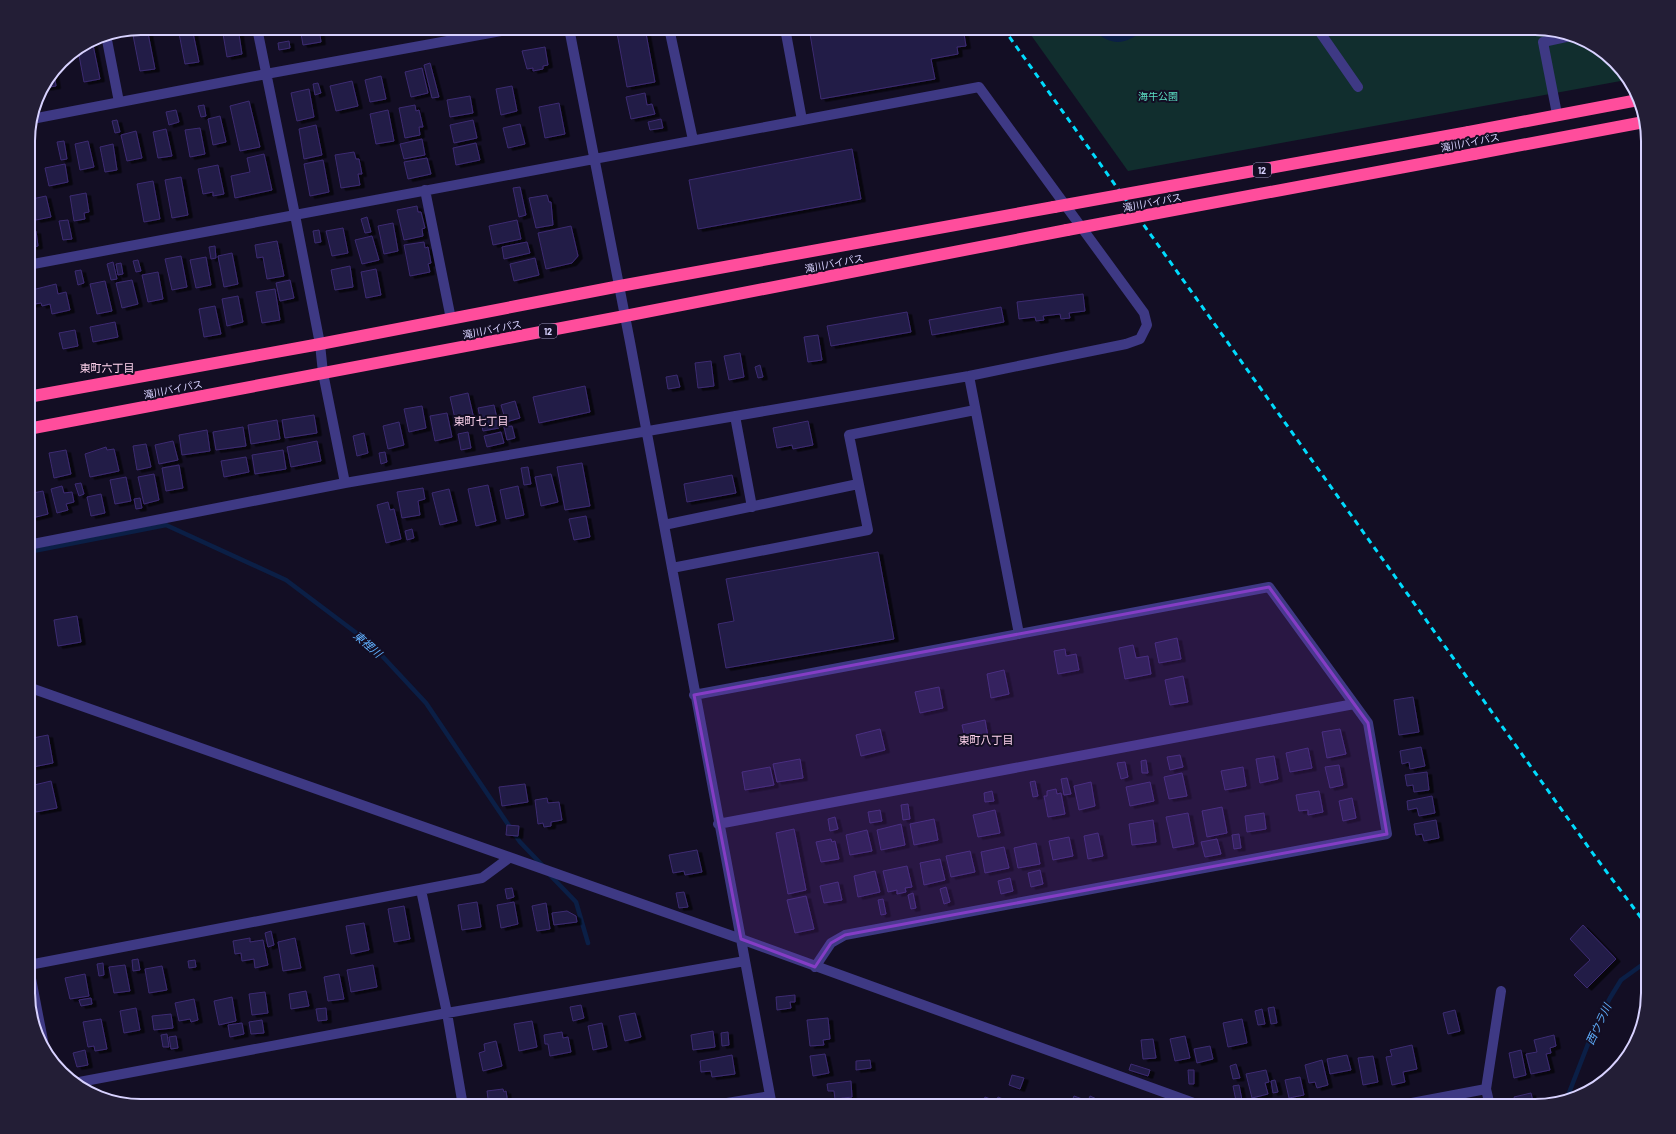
<svg xmlns="http://www.w3.org/2000/svg" width="1676" height="1134" font-family="Barlow,'Noto Sans JP',sans-serif">
<style>
.green{fill:#112e2e}
.water{fill:#0b1f46}
.lines{fill:none;stroke-linecap:round;stroke-linejoin:round}
.stream{stroke:#0b1f46;stroke-width:4.5}
.building{fill:#241a46;stroke:#3c2c72;filter:url(#shadow)}
.minor{stroke:#3e3984;stroke-width:10}
.highway{stroke:#ff4d9c;stroke-width:12}
.rail{stroke:#00dbfd;stroke-width:3;stroke-dasharray:6 5;stroke-linecap:butt}
.highway-bridge{stroke:#ff4d9c;stroke-width:12}
.marked{fill:#843dc5;fill-opacity:0.2;stroke:#843dc5;stroke-width:3;stroke-linejoin:round}
.labels{text-anchor:middle;dominant-baseline:central;stroke-width:4;stroke-linejoin:round;paint-order:stroke}
.shield{fill:#130e24;stroke:#9d97bd;stroke-width:1}
.shield-label{font-size:9px;font-weight:bold;fill:#d8d2ff}
.park-label{font-size:10px;fill:#5ce0c4;stroke:#130e24}
.street-label{font-size:10px;fill:#d8d2ff;stroke:#130e24}
.neighbourhood-label{font-size:11px;fill:#ffd4ee;stroke:#130e24}
.water-label{font-size:11px;font-style:italic;fill:#60b0ff;stroke:#130e24}
.rim{fill:none;stroke:#d8d2ff;stroke-width:2}
</style>
<defs>
<filter id="shadow"><feDropShadow dx="4.5" dy="2.5" stdDeviation="0" flood-color="#0009"/></filter>
</defs>
<rect width="100%" height="100%" fill="#130e24"/>
<path class="green" d="M1026 28H1535L1598 47 1626 80 1128 171Z"/>
<path class="water" d="M1091 28H1146C1125 46 1111 47 1091 28Z"/>
<g class="lines">
<path class="stream" d="M28 552 166 525 286 580 371 644 426 703 520 842 543 866
M550 875 576 902 588 943
M1567 1098 1595 1026 1610 998 1621 980 1646 962"/>
</g>
<path class="building" d="M147 28 155 69 140 71 132 30Z
M178 28H192L199 62 185 64Z
M222 28H238L242 54 227 57Z
M300 28H319L321 42 303 45Z
M645 28 655 82 627 87 617 33Z
M809 28H963L966 46 957 47 958 54 931 59 935 79 821 99Z
M92 40 100 79 84 82 78 50Z
M289 41 290 48 279 50 278 43Z
M545 47 548 65 543 66V69L533 71V68L527 69 522 51Z
M430 63 439 97 432 98 424 65Z
M422 68 428 93 411 97 405 72Z
M54 73 56 86 43 88Z
M381 76 386 99 370 102 365 80Z
M352 81 358 106 336 111 330 86Z
M318 83 321 93 315 95 313 84Z
M512 86 517 111 501 115 496 89Z
M309 89 314 117 297 121 291 93Z
M645 93 647 105 652 104 655 114 631 119 626 97Z
M470 96 473 113 450 117 447 100Z
M249 101 260 147 240 151 230 106Z
M559 103 565 134 545 138 539 107Z
M204 105 206 116 201 117 198 106Z
M415 105 416 111 419 110 423 127H419L420 135 405 138 399 108Z
M176 110 179 122 169 125 166 112Z
M388 110 394 141 376 144 370 114Z
M220 116 226 142 213 145 208 119Z
M661 119 663 128 650 130 648 122Z
M117 120 120 132 115 133 112 121Z
M473 120 477 138 454 143 450 125Z
M520 124 525 144 508 148 503 128Z
M316 125 322 155 304 159 299 129Z
M200 128 205 154 190 157 185 130Z
M166 129 172 156 158 158 153 132Z
M136 131 142 158 127 161 121 135Z
M422 139 425 155 404 159 400 144Z
M64 141 67 159 61 160 57 142Z
M88 141 94 167 80 170 75 144Z
M476 143 480 160 456 165 453 148Z
M113 144 117 170 105 172 100 147Z
M852 149 861 199 698 229 689 180Z
M354 152 356 159H359L362 174H358L360 185 341 188 335 155Z
M264 154 272 190 235 198 231 176 250 172 247 158Z
M427 158 431 174 408 179 404 162Z
M323 160 329 192 310 196 304 164Z
M65 164 68 182 49 186 45 168Z
M218 165 224 194 213 196V192L203 194 198 169Z
M181 177 188 215 172 218 165 180Z
M153 181 160 219 144 222 137 184Z
M520 187 526 215 519 217 513 188Z
M86 193 89 212 84 213 85 219 74 221 70 196Z
M547 195 549 202H551L553 225 536 228 529 198Z
M46 196 51 217 36 220 32 199Z
M417 206 418 212H421L425 228 422 229 423 236 404 240 397 210Z
M367 217 371 232 365 233 361 219Z
M68 220 72 239 63 240 59 221Z
M517 220 521 239 493 245 489 226Z
M393 223 398 251 384 254 378 226Z
M571 226 578 256 572 263 546 269 538 233Z
M343 228 348 253 332 256 326 231Z
M319 230 321 242 315 243 313 231Z
M36 231 38 246 33 247 30 232Z
M372 236 379 260 362 264 355 240Z
M277 241 284 276 267 279 263 257 257 258 255 245Z
M424 242 425 248 428 247 431 263 428 264 430 272 410 276 404 245Z
M527 242 530 253 504 259 502 247Z
M215 246 216 258 211 259 209 247Z
M232 253 238 284 224 287 218 256Z
M181 256 187 287 172 290 165 259Z
M206 257 211 285 196 288 190 260Z
M535 258 539 275 514 281 510 264Z
M138 260 141 271 136 272 133 261Z
M113 262 117 279 111 280 107 264Z
M121 263 123 274 118 275 116 264Z
M350 266 353 287 335 290 331 270Z
M376 269 381 295 366 298 361 272Z
M81 270 84 283 78 285 75 271Z
M158 272 163 299 148 302 142 275Z
M132 280 138 304 122 308 116 283Z
M290 280 294 298 280 301 276 283Z
M105 281 112 311 97 314 90 284Z
M56 284 58 294 66 292 70 310 52 314 50 304 42 306 41 303 28 305V291Z
M275 289 280 320 262 323 256 292Z
M1083 294 1085 311 1069 313 1070 318 1061 319 1060 314 1043 316 1044 320 1036 321 1035 317 1019 319 1017 302Z
M238 296 243 322 227 326 222 299Z
M215 306 221 334 204 337 199 309Z
M1001 307 1004 322 932 335 929 320Z
M907 312 911 332 831 346 827 326Z
M115 322 118 337 93 342 90 327Z
M75 330 78 346 63 349 59 333Z
M818 335 822 360 808 362 804 337Z
M740 353 744 377 729 380 724 356Z
M711 361 714 386 698 388 695 363Z
M760 365 763 377 758 378 755 367Z
M677 375 680 387 668 389 666 377Z
M585 386 590 412 539 423 533 397Z
M468 393 474 419 456 423 450 397Z
M515 401 520 418 506 422 501 405Z
M494 405 499 428 483 431 478 408Z
M422 406 426 428 409 432 404 409Z
M447 413 452 437 435 441 430 416Z
M314 415 317 433 285 438 282 420Z
M277 420 280 439 251 444 248 425Z
M808 421 813 445 793 449 792 445 777 448 773 428Z
M399 422 404 445 388 449 383 426Z
M512 426 515 438 507 440 504 427Z
M243 427 246 446 216 450 213 432Z
M207 430 210 451 182 455 179 435Z
M468 432 471 448 461 450 458 434Z
M501 432 504 443 487 447 484 436Z
M364 433 368 453 357 456 353 436Z
M173 441 178 460 159 464 155 445Z
M317 441 321 461 291 467 287 447Z
M146 444 151 467 137 470 133 446Z
M106 447 107 450 114 449 119 471 90 477 85 454Z
M66 450 71 474 54 478 49 453Z
M283 450 286 469 255 474 252 455Z
M385 452 387 462 381 464 379 453Z
M246 457 249 472 224 477 221 461Z
M582 463 590 506 565 510 557 467Z
M179 465 183 488 166 491 162 468Z
M528 467 531 484 524 485 521 468Z
M154 474 159 500 144 504 138 477Z
M551 474 558 502 541 506 535 477Z
M732 475 736 493 687 502 684 484Z
M126 477 131 501 115 504 110 480Z
M81 483 84 494 79 496 75 484Z
M488 485 496 521 476 526 468 489Z
M62 486 64 493 72 492 74 502 66 504 68 510 57 513 51 489Z
M518 486 524 515 506 519 500 490Z
M423 488 425 499 418 501 420 515 402 518 397 492Z
M449 489 457 521 440 525 432 493Z
M43 491 48 514 32 518 28 494Z
M101 494 105 513 91 516 87 497Z
M140 498 142 508 136 509 134 499Z
M388 502 390 510 394 509 401 539 386 543 377 505Z
M586 516 590 537 574 540 569 519Z
M412 529 414 538 407 540 405 531Z
M878 552 894 639 726 668 718 624 734 621 726 579Z
M77 616 81 642 58 646 54 620Z
M1177 638 1181 659 1159 663 1155 643Z
M1133 645 1136 658 1148 656 1151 674 1125 679 1119 648Z
M1065 649 1066 656 1076 654 1079 670 1058 674 1054 651Z
M1004 670 1009 694 991 698 987 674Z
M1183 676 1188 702 1170 705 1165 680Z
M939 687 943 708 920 713 915 692Z
M1413 697 1419 732 1399 735 1394 700Z
M985 720 988 737 966 742 962 725Z
M880 729 885 750 861 756 856 735Z
M1340 729 1346 754 1327 758 1322 732Z
M48 735 53 763 33 767 28 739Z
M1421 747 1425 766 1410 769 1409 762 1402 764 1400 751Z
M1308 748 1312 768 1290 772 1286 753Z
M1180 755 1183 767 1170 770 1167 757Z
M1274 756 1278 779 1260 783 1256 759Z
M800 759 803 778 777 782 773 764Z
M1146 760 1148 773H1142L1141 761Z
M1125 762 1128 777 1121 779 1117 763Z
M1339 765 1343 785 1330 788 1325 767Z
M770 767 774 785 745 790 742 772Z
M1243 767 1246 786 1225 790 1221 771Z
M1427 772 1429 790 1414 792 1413 785 1407 786 1405 775Z
M1182 773 1187 796 1169 799 1164 777Z
M1067 778 1071 794 1064 795 1061 779Z
M51 781 57 808 36 812 30 786Z
M1035 781 1038 796 1033 797 1030 782Z
M1091 782 1095 806 1079 810 1074 786Z
M1150 782 1154 801 1130 806 1126 787Z
M525 784 528 802 502 806 499 787Z
M1056 789 1057 794 1061 793 1065 814 1048 817 1044 796H1047V791Z
M992 791 994 801 985 802 984 793Z
M1319 791 1323 812 1308 815V810L1299 811 1296 795Z
M1432 796 1435 813 1419 816 1417 808 1408 810 1407 801Z
M547 798 548 803 559 802 562 820 551 822V826L544 827 543 823 538 824 535 800Z
M1352 798 1356 818 1343 821 1339 801Z
M908 804 910 819 903 820 901 805Z
M1222 807 1227 833 1207 837 1202 811Z
M880 810 882 821 870 823 868 812Z
M995 810 1000 833 978 837 973 815Z
M1188 813 1194 844 1173 848 1166 817Z
M1264 813 1266 829 1247 832 1245 816Z
M835 817 838 829 830 831 828 819Z
M934 819 938 840 914 845 910 824Z
M1153 820 1156 842 1132 845 1129 824Z
M1436 820 1439 838 1424 841 1422 834 1416 835 1414 824Z
M901 824 905 845 881 850 877 830Z
M507 825 519 826 518 836 506 835Z
M794 829 806 890 788 894 776 833Z
M867 830 872 851 850 855 846 835Z
M1098 833 1103 856 1088 859 1084 836Z
M1239 834 1241 848 1234 849 1232 835Z
M1069 837 1073 856 1053 860 1049 841Z
M831 839 832 842 835 841 839 859 821 862 816 842Z
M1217 839 1221 854 1205 857 1201 842Z
M1036 843 1040 864 1018 868 1014 848Z
M1004 847 1009 868 985 873 981 852Z
M697 850 702 872 685 875 684 871 673 873 669 855Z
M970 851 975 872 951 877 946 856Z
M940 859 945 880 924 885 920 863Z
M907 866 912 887 905 888 906 892 897 894V890L888 892 883 871Z
M1040 870 1043 884 1031 887 1028 873Z
M875 871 880 892 858 897 854 876Z
M1010 878 1013 891 1001 894 998 881Z
M838 882 842 900 824 903 820 886Z
M946 887 950 902 944 904 940 889Z
M512 888 514 897 507 899 505 889Z
M684 892 688 907 679 908 676 893Z
M913 893 916 908 911 909 908 895Z
M806 896 814 929 795 933 787 900Z
M883 899 886 914 881 915 878 900Z
M477 902 481 927 462 930 458 905Z
M514 902 518 924 501 928 497 905Z
M546 903 550 929 537 931 532 906Z
M404 906 410 939 394 942 388 909Z
M567 911 576 916 577 922 554 925 552 913Z
M364 923 369 950 351 954 346 926Z
M1583 925 1616 959 1587 988 1574 975 1590 960 1570 939Z
M271 931 274 945 268 947 265 933Z
M250 938V942L263 940 268 965 255 968 254 959 242 961 241 953 235 954 233 941Z
M295 938 301 968 283 971 278 942Z
M138 959 140 970 133 971 132 960Z
M195 960 196 967 189 968 188 961Z
M103 963 104 975 99 976 97 964Z
M125 965 130 991 114 993 109 967Z
M373 965 377 987 351 992 347 970Z
M162 966 167 990 149 993 145 969Z
M85 974 89 996 70 999 65 978Z
M339 974 344 999 328 1001 324 977Z
M306 991 309 1006 291 1009 289 994Z
M265 992 268 1013 252 1015 249 994Z
M795 995V1002H790L791 1008 777 1010 776 997Z
M232 997 236 1021 219 1025 214 1001Z
M91 998 92 1004 81 1006 79 1000Z
M194 999 198 1020 191 1022 190 1019 179 1021 175 1003Z
M581 1005 584 1018 573 1021 570 1007Z
M1274 1007 1277 1023 1271 1024 1268 1008Z
M136 1008 140 1030 124 1033 120 1011Z
M326 1008 327 1020 318 1021 316 1009Z
M1262 1009 1265 1024 1258 1025 1255 1011Z
M1455 1010 1460 1031 1448 1034 1443 1013Z
M635 1013 641 1037 625 1041 619 1016Z
M171 1014 173 1028 154 1030 152 1016Z
M828 1018 830 1039 823 1040 824 1045 810 1046 807 1020Z
M101 1019 107 1049 95 1051 94 1046 88 1047 83 1022Z
M1242 1019 1247 1043 1228 1047 1223 1023Z
M262 1020 264 1033 251 1034 249 1022Z
M532 1021 537 1047 519 1051 514 1024Z
M242 1023 244 1034 230 1037 228 1025Z
M602 1023 607 1047 593 1050 588 1026Z
M713 1031 715 1047 693 1050 691 1035Z
M562 1032 563 1038 568 1037 571 1052 550 1056 548 1044H545L544 1035Z
M728 1032 729 1045 722 1046 721 1033Z
M167 1034 169 1047H163L161 1035Z
M1554 1035 1556 1046 1550 1048 1551 1053 1546 1054 1550 1070 1531 1074 1526 1054 1537 1052 1534 1040Z
M176 1036 178 1048 171 1049 169 1037Z
M1185 1036 1190 1058 1175 1061 1170 1039Z
M1153 1039 1156 1058 1143 1059 1141 1040Z
M496 1041 502 1066 483 1071 479 1053 485 1051 484 1044Z
M1412 1045 1417 1069 1403 1072 1405 1082 1392 1085 1386 1057 1392 1056 1390 1050Z
M1210 1046 1213 1059 1197 1063 1194 1049Z
M85 1050 88 1065 77 1067 73 1053Z
M1521 1050 1526 1075 1514 1078 1509 1053Z
M825 1054 829 1073 813 1076 810 1056Z
M732 1055 735 1074 712 1077 711 1071 701 1072 700 1061Z
M1347 1055 1351 1070 1330 1074 1327 1059Z
M1373 1056 1378 1082 1363 1085 1358 1058Z
M870 1060 871 1068 856 1070V1061Z
M1322 1060 1328 1085 1317 1088 1315 1082 1309 1083 1305 1065Z
M1131 1064 1150 1070 1148 1076 1129 1070Z
M1236 1064 1240 1078 1233 1079 1230 1066Z
M1188 1070H1194V1084H1189Z
M1266 1070 1269 1082 1265 1083 1268 1094 1252 1098 1246 1074Z
M1012 1075 1024 1078 1020 1089 1009 1085Z
M1300 1077 1304 1095 1289 1098 1285 1080Z
M1275 1080 1278 1092 1273 1093 1271 1081Z
M851 1081 852 1097 835 1099 834 1091H828L827 1084Z
M1239 1085 1242 1100 1236 1101 1233 1086Z
M503 1089 504 1092 506 1091 508 1104 506 1106H489L487 1091Z
M1531 1093 1534 1106H1516L1514 1097Z
M1074 1096 1085 1100 1082 1106H1070Z
M1090 1096 1101 1101 1099 1106H1086Z
M985 1097 996 1101 998 1097 1008 1101 1007 1106H981Z"/>
<g class="lines">
<path class="minor" d="M257 28 295 215 320 344 323 373 345 483
M569 28 630 342 772 1106
M669 28 693 140
M785 28 802 120
M1317 28 1358 87
M106 35 119 102
M1557 114 1543 42 1566 37
M32 119 266 74 518 28
M425 190 451 319
M28 265 979 87 1144 313 1147 325 1140 339 1126 344 969 376 345 483 28 545
M969 376 1019 634
M735 416 752 507
M664 525 858 484
M672 568 868 530 849 435 975 410
M28 687 741 939 1202 1106
M694 695 1269 587 1368 723 1387 834 845 935 831 943 815 967
M718 824 1354 704
M421 890 447 1013 463 1106
M28 963 45 1051
M29 965 482 878 509 858
M74 1083 447 1013 745 961
M708 1106 770 1096
M1396 1106 1486 1089
M1490 1106 1486 1089 1501 991"/>
<path class="highway" d="M1469 132 1638 100
M1474 154 1644 122
M28 397 320 344 620 286 1054 207
M28 429 625 316 1067 230"/>
<path class="rail" d="M1003 28 1594 855 1648 927"/>
<path class="highway-bridge" d="M1054 207 1469 132
M1067 230 1474 154"/>
</g>
<path class="marked" d="M1269 587 1368 723 1387 834 845 935 831 943 815 967 741 939 694 695Z"/>
<g class="labels">
<g class="shield">
<rect x="1253" y="163" width="18" height="14" rx="3"/>
<rect x="539" y="324" width="18" height="14" rx="3"/>
</g>
<g class="shield-label">
<text x="1262" y="170">12</text>
<text x="548" y="331">12</text>
</g>
<g class="park-label">
<text x="1158" y="96">海牛公園</text>
</g>
<g class="street-label">
<text transform="translate(1470 142) rotate(-11)">滝川バイパス</text>
<text transform="translate(1152 202) rotate(-11)">滝川バイパス</text>
<text transform="translate(834 263) rotate(-11)">滝川バイパス</text>
<text transform="translate(492 329) rotate(-11)">滝川バイパス</text>
<text transform="translate(173 389) rotate(-11)">滝川バイパス</text>
</g>
<g class="neighbourhood-label">
<text x="107" y="367">東町六丁目</text>
<text x="481" y="420">東町七丁目</text>
<text x="986" y="739">東町八丁目</text>
</g>
<g class="water-label">
<text transform="translate(368 644) rotate(41)">東裡川</text>
<text transform="translate(1598 1024) rotate(-65)">西ウラ川</text>
</g>
</g>
<path d="M0 0H1676V1134H0ZM141 35H1535A106 106 0 0 1 1641 141V993A106 106 0 0 1 1535 1099H141A106 106 0 0 1 35 993V141A106 106 0 0 1 141 35Z" fill="#231e36" fill-rule="evenodd"/>
<path class="rim" d="M141 35H1535A106 106 0 0 1 1641 141V993A106 106 0 0 1 1535 1099H141A106 106 0 0 1 35 993V141A106 106 0 0 1 141 35Z"/>
</svg>
